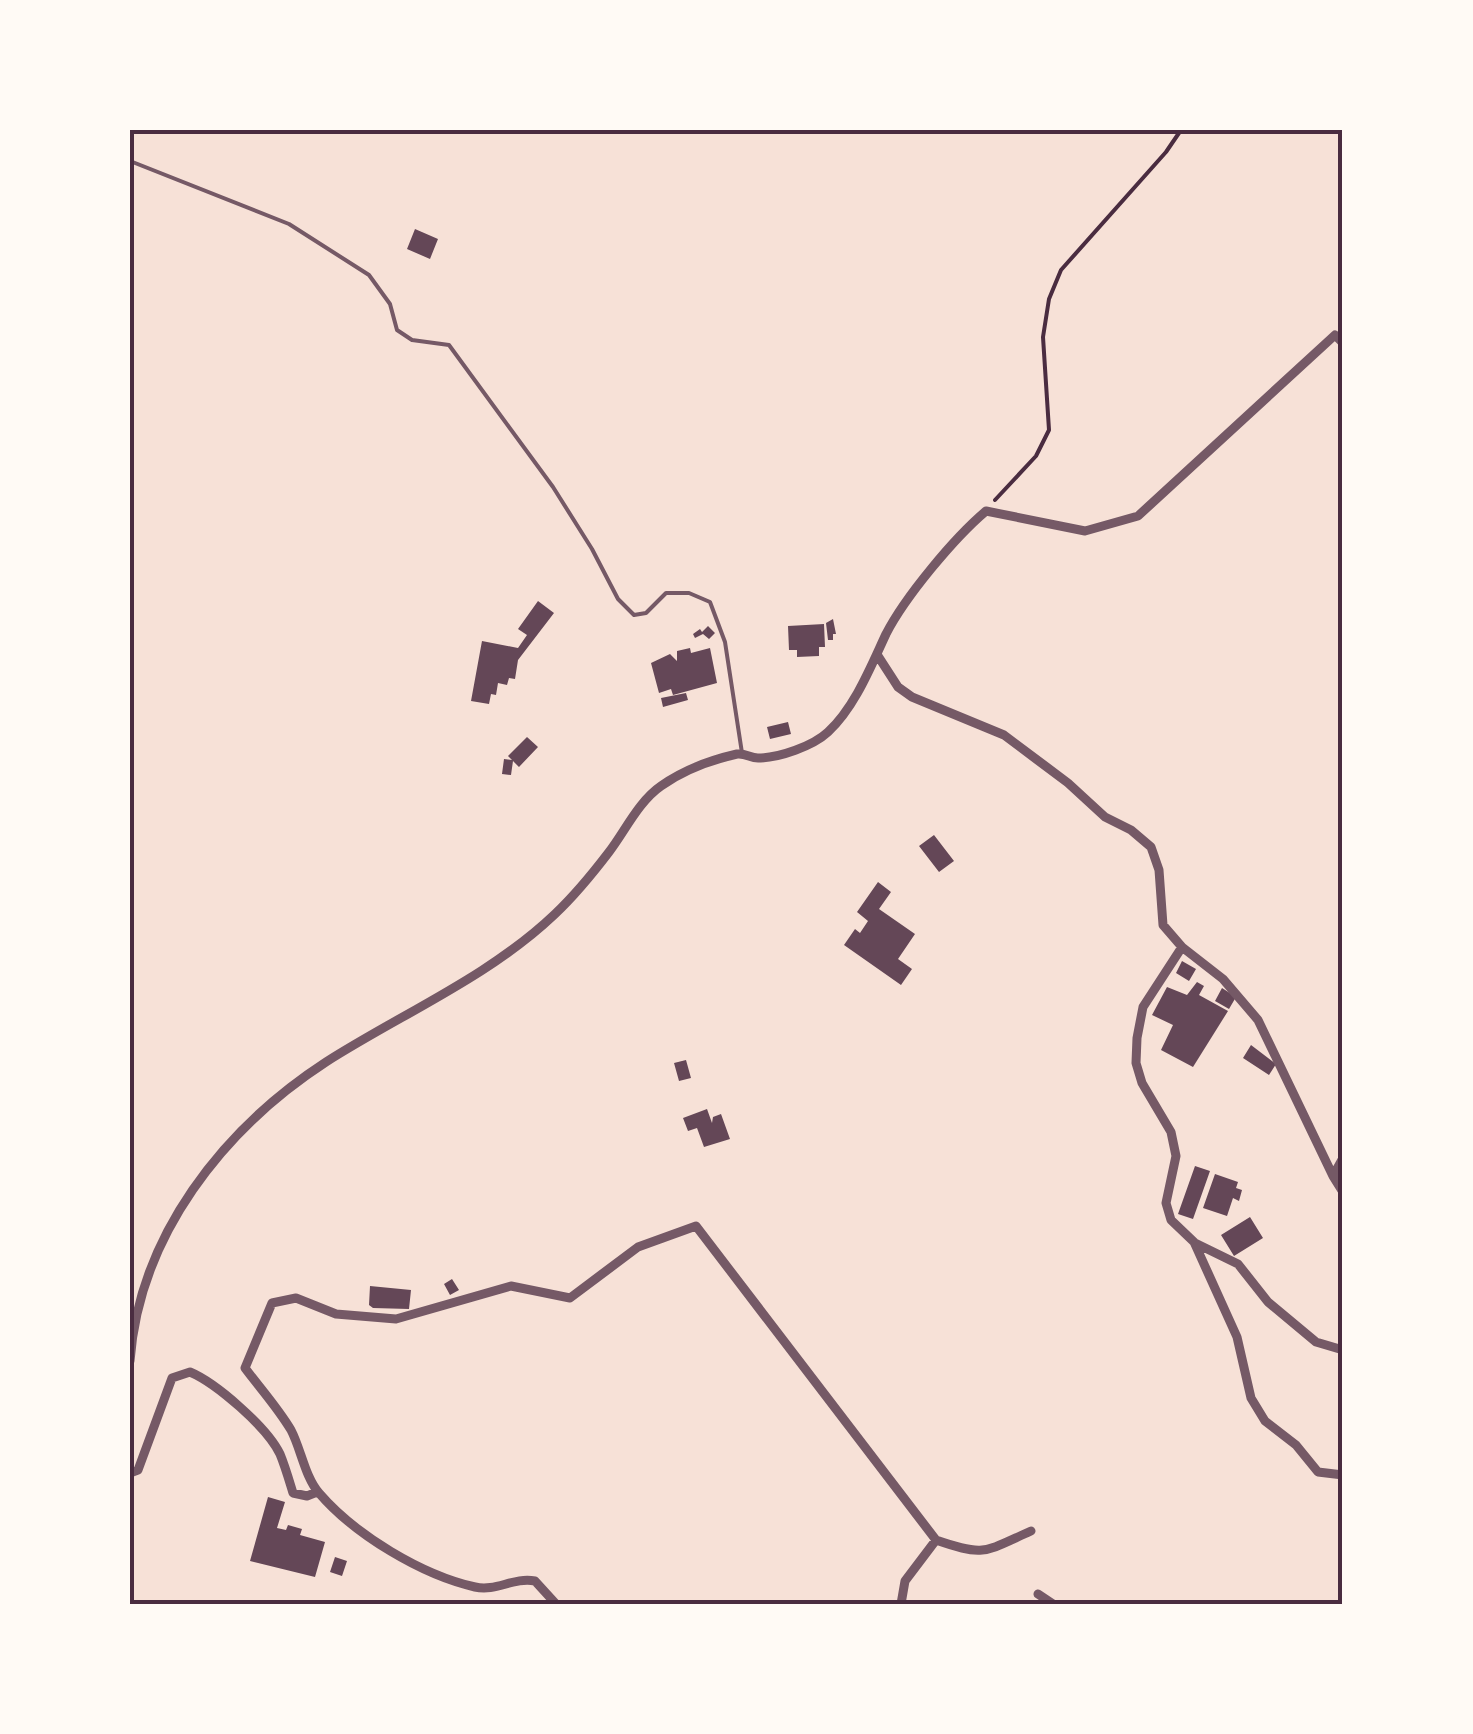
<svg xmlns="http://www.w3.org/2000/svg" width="1473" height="1734" font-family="'Fira Sans Condensed',sans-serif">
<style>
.building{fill:#644757}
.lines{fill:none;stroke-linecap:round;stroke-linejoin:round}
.path{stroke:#4a2c40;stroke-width:4}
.service{stroke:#755966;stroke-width:4}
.minor{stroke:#755966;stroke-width:9}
.neatline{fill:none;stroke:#4a2c40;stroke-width:4}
</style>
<rect width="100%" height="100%" fill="#f7e1d7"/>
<path class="building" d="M415 229 438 239 430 259 407 249Z
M538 601 554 613 518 660 515 679 509 678 507 685 498 683 496 695 491 694 489 704 471 701 482 641 518 648 527 635 518 629Z
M833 619 836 634H833V640H828L826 623Z
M824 624 825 647H819V656L797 657V650H789L788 626Z
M708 626 715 633 709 639 703 634 695 638 693 634 700 629 702 632Z
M690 648 691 653 710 648 717 683 673 695 671 689 659 693 651 663 670 654 677 661V651Z
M686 693 688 700 663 707 661 698Z
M788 722 791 734 770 739 767 727Z
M527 737 538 747 519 767 513 761 511 775 502 774 504 759 512 760 508 756Z
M934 835 954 861 939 872 919 846Z
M878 882 891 892 879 909 915 934 898 959 912 969 901 985 844 945 855 929 860 933 868 921 857 912Z
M1182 961 1196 969 1189 981 1176 973Z
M1197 982 1204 986 1199 995 1228 1011 1193 1067 1161 1050 1173 1025 1152 1015 1167 987 1187 995Z
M1222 988 1236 997 1229 1009 1215 1001Z
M1251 1045 1276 1064 1269 1075 1243 1058Z
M686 1060 691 1078 679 1081 674 1063Z
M707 1109 712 1123 713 1117 721 1114 730 1139 704 1147 697 1128 688 1131 683 1118Z
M1195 1166 1210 1171 1193 1219 1178 1214Z
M1215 1174 1238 1182 1236 1188 1242 1190 1239 1201 1233 1198 1227 1216 1203 1208Z
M1250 1217 1263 1238 1234 1256 1221 1235Z
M452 1279 459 1290 450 1295 444 1284Z
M370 1286 411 1290 409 1309 373 1308 369 1305Z
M268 1497 285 1502 277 1528 286 1530 288 1525 302 1529 300 1535 325 1542 315 1577 250 1561Z
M335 1557 347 1561 342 1576 330 1572Z"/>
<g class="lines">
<path class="path" d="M995 500 1036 456 1049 430 1043 337 1049 299 1061 270 1166 152 1181 130"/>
<path class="service" d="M130 161 289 224 369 275 390 304 397 330 412 340 449 345 553 487 592 549 618 599 634 615 646 613 666 593H689L710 602 725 642 742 753"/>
<path class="minor" d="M878 656 898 687 912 697 1004 735 1068 783 1105 817 1131 830 1151 847 1159 870 1163 925 1182 947 1223 979 1258 1020 1333 1176 1343 1158
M1182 947 1143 1007 1137 1038 1136 1063 1142 1083 1171 1132 1176 1156 1166 1203 1171 1220 1194 1242 1237 1337 1251 1398 1265 1421 1296 1445 1318 1472 1343 1475
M1333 1176 1343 1192
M1195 1243 1238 1264 1268 1302 1316 1342 1343 1350
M130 1361C139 1236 223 1129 326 1062 401 1014 489 977 555 914 574 896 593 873 609 852 625 831 639 801 661 786 682 771 711 760 737 754 746 753 750 758 758 758 779 758 813 746 828 732 855 707 871 666 886 634 905 597 954 538 986 511L1085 531 1138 516 1335 335 1343 343
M130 1473 138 1470 172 1378 190 1372C216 1383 267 1427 280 1454 285 1466 289 1480 293 1493L307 1496 317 1492
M1038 1594 1053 1604
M556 1604 535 1581C513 1577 496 1592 475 1587 422 1575 355 1535 319 1493 305 1477 301 1449 291 1430 278 1408 260 1388 245 1368L272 1303 296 1298 336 1314 396 1319 511 1286 570 1298 638 1247 696 1226 936 1540C985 1557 984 1552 1031 1531
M901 1604 905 1581 936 1540"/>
</g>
<rect width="1473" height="1734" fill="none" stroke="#fffaf5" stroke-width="265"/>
<rect x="132" y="132" width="1208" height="1470" class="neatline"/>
</svg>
